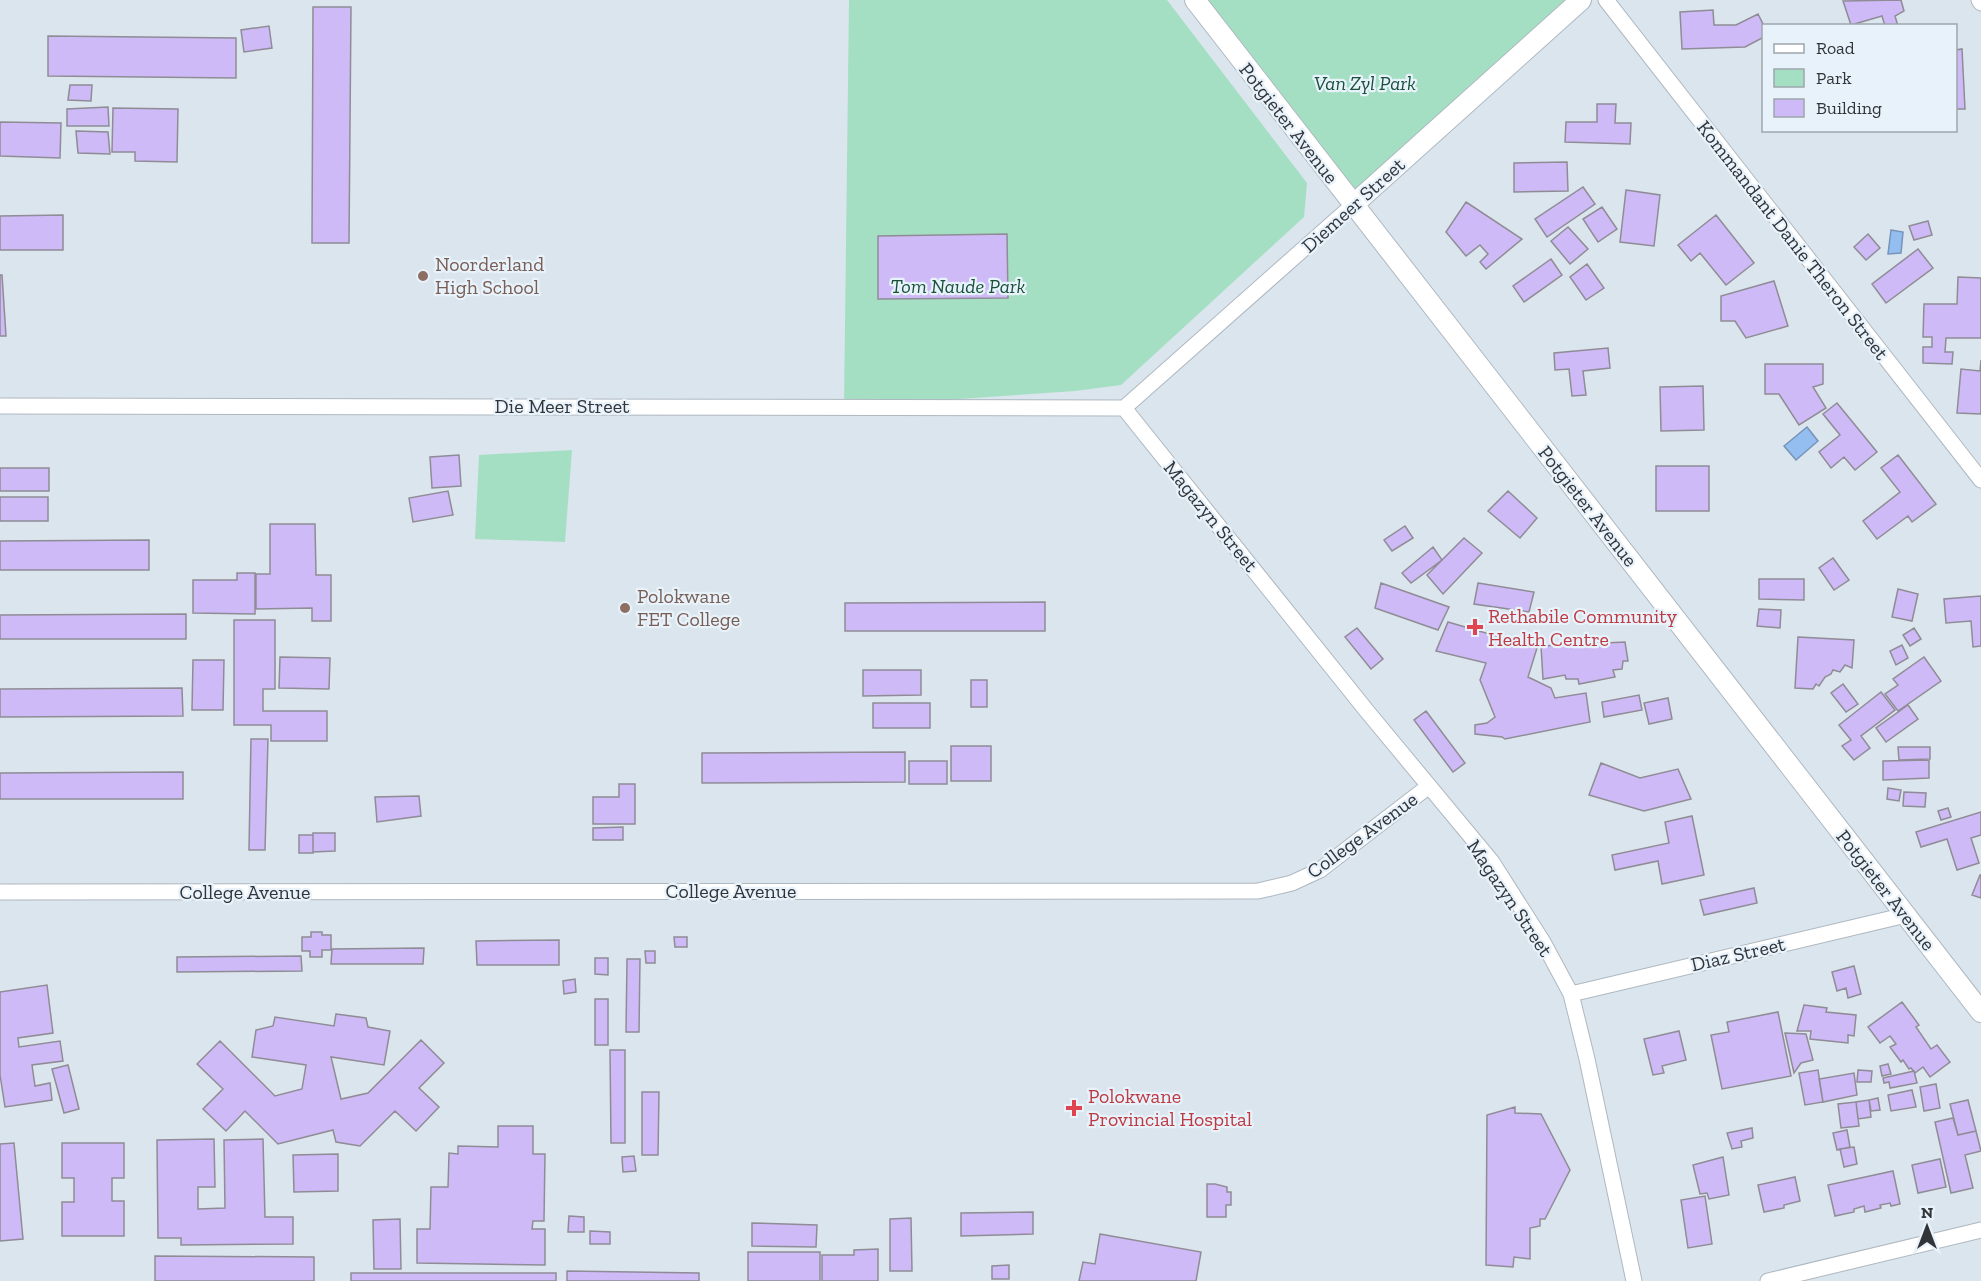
<svg xmlns="http://www.w3.org/2000/svg" width="1981" height="1281" font-family="'Zilla Slab',serif">
<style>
.green{fill:#a5dfc3}
.water{fill:#94bdf0;stroke:#7694b9;stroke-width:1.5}
.building{fill:#cebaf6;stroke:#8f8c96;stroke-width:1.5}
.lines{fill:none;stroke-linecap:round;stroke-linejoin:round}
.minor-casing{stroke:#aeb8c0;stroke-width:17}
.tertiary-casing{stroke:#aeb8c0;stroke-width:22}
.minor{stroke:#fff;stroke-width:15}
.tertiary{stroke:#fff;stroke-width:20}
.education-dot{fill:#8d6e63;stroke:#e8f2fb;stroke-width:2}
.health-dot{fill:#e0444e;stroke:#e8f2fb;stroke-width:2}
.labels{text-anchor:middle;dominant-baseline:central;stroke-width:4.5;stroke-linejoin:round;paint-order:stroke}
.park-label{font-size:20px;font-style:italic;fill:#185039;stroke:#e8f2fb}
.street-label{font-size:20px;fill:#313539;stroke:#e8f2fb}
.education-label{font-size:20px;fill:#785e54;stroke:#e8f2fb;text-anchor:start}
.health-label{font-size:20px;fill:#be3a42;stroke:#e8f2fb;text-anchor:start}
</style>
<rect width="100%" height="100%" fill="#dbe5ee"/>
<path class="green" d="M849 0H1167L1307 183 1304 217 1121 385 1075 391 844 407Z
M1195 0H1581L1353 205Z
M572 450 565 542 475 539 479 455Z"/>
<path class="water" d="M1891 230 1903 232 1901 253 1888 254Z
M1807 427 1818 441 1796 460 1784 446Z"/>
<path class="building" d="M1901 0 1904 11 1895 16 1898 26H1885L1882 16 1851 25 1843 1Z
M313 7H351L349 243H312Z
M1713 10 1714 25H1736L1758 14 1764 26V37L1745 47 1682 49 1680 12Z
M269 26 272 48 244 52 241 30Z
M48 36 236 38V78L48 76Z
M1962 49 1965 109H1956V50Z
M70 85H92L91 101 68 100Z
M1597 104H1616L1615 123H1631L1630 144 1565 142 1566 122H1597Z
M108 107 109 126H67V109Z
M113 108 178 109 177 162 135 161V152H112Z
M0 122 61 123 60 158 0 156Z
M76 131 108 132 110 154 78 153Z
M1567 162 1568 191 1514 192V163Z
M1583 187 1595 204 1547 237 1535 219Z
M1626 190 1660 195 1654 246 1620 242Z
M1466 202 1522 239 1486 269 1480 262 1488 254 1480 245 1466 256 1446 232Z
M1602 207 1617 229 1598 242 1583 219Z
M63 215V250H0V216Z
M1716 215 1754 263 1726 285 1700 253 1691 261 1678 245Z
M1928 221 1932 235 1914 240 1909 226Z
M1568 227 1588 249 1570 264 1551 241Z
M1007 234 1008 298 878 299V236Z
M1868 234 1880 248 1866 260 1854 247Z
M1918 249 1933 268 1886 303 1872 284Z
M1551 259 1562 275 1524 302 1513 286Z
M1587 264 1604 288 1586 300 1570 277Z
M0 275H2L6 336H0Z
M1958 277 1981 278V338H1946L1945 352H1953L1952 364 1923 363V347H1932V337H1923L1924 304H1957Z
M1774 281 1788 326 1746 338 1735 321H1721V296Z
M1608 348 1610 368 1583 371 1586 395 1572 396 1569 369 1555 370 1554 353Z
M1981 360V414L1957 413 1961 369 1980 371Z
M1765 364H1823V384L1813 387 1826 408 1799 425 1779 394H1765Z
M1703 386 1704 430 1661 431 1660 387Z
M1837 403 1877 452 1855 470 1844 457 1831 468 1819 452 1840 435 1823 414Z
M459 455 461 486 432 488 430 457Z
M1898 455 1936 504 1912 522 1908 516 1877 539 1863 521 1900 492 1881 468Z
M1656 466H1709V511H1656Z
M0 468H49V491H0Z
M448 491 453 515 413 522 409 498Z
M1508 491 1537 518 1520 538 1488 511Z
M0 497H48V521H0Z
M270 524H315L316 575H331V621H312V608L256 609V574H270Z
M1405 526 1413 538 1392 551 1384 540Z
M1464 538 1482 553 1443 594 1427 575Z
M149 540V570H0V541Z
M1433 547 1442 560 1411 583 1402 573Z
M1833 558 1849 580 1834 590 1819 568Z
M237 573H255V614L193 613V580H237Z
M1759 579H1804V600L1759 599Z
M1381 583 1449 607 1438 630 1375 608Z
M1478 583 1534 592 1529 612 1474 604Z
M1898 589 1918 594 1912 621 1892 617Z
M1981 596V646L1973 647 1971 621 1946 623 1944 599Z
M1045 602V631H845V603Z
M1759 609 1781 610 1780 628 1757 626Z
M186 614V639H0V615Z
M234 620H275V689H263V711H327V741H271V725H234Z
M1448 622 1537 648 1528 677 1551 688 1555 698 1586 693 1590 722 1505 739 1502 737 1475 734V725L1487 723 1495 717 1480 680 1486 663 1436 651Z
M1357 628 1383 659 1371 669 1345 637Z
M1914 628 1921 639 1910 646 1903 635Z
M1798 637 1854 640 1852 668 1845 665 1840 672 1833 670 1831 674 1825 677 1819 686 1816 684 1813 689 1795 688Z
M1625 642 1628 661H1623L1622 669 1613 670 1615 677 1579 684 1578 679H1566L1565 675 1543 679 1541 646Z
M1902 645 1908 658 1896 665 1890 651Z
M280 657 330 658 329 689 279 688Z
M1924 657 1941 681 1898 711 1885 694 1898 685 1893 679Z
M193 660H224L223 710H192Z
M863 670H921V695L863 696Z
M971 680H987V707H971Z
M1843 684 1858 704 1846 712 1831 693Z
M182 688 183 716 0 717V689Z
M1881 692 1895 710 1861 736 1870 748 1854 760 1842 746 1851 740 1839 725Z
M1639 695 1642 710 1604 717 1602 702Z
M1668 698 1672 719 1649 724 1644 703Z
M873 703H930V728H873Z
M1908 705 1918 719 1886 742 1876 728Z
M1426 711 1465 763 1453 772 1414 720Z
M251 739H268L265 850H249Z
M951 746H991V781H951Z
M1898 747H1930V759L1899 760Z
M905 752V782L702 783V753Z
M1929 760V778L1883 780V761Z
M909 761H947V784H909Z
M1601 763 1640 778 1678 769 1691 799 1644 811 1589 795Z
M183 772V799H0V773Z
M619 784H635V824H593V797H619Z
M1888 788 1901 790 1899 801 1887 799Z
M1904 792 1926 793 1925 807 1903 806Z
M419 796 421 816 377 822 375 797Z
M1948 808 1951 817 1941 820 1938 811Z
M1981 812V835L1971 838 1979 863 1957 870 1947 839 1921 847 1916 832Z
M1692 816 1704 875 1662 884 1658 861 1615 870 1612 855 1669 843 1665 822Z
M623 827V840H593V828Z
M313 833H335V851L313 852Z
M299 835H313V853H299Z
M1980 875H1981V898L1972 895Z
M1754 888 1757 903 1704 915 1700 900Z
M311 932H322V935H331V950H322V957H310V951H302V937H311Z
M674 937H687V947H675Z
M559 940V965H477L476 941Z
M424 948 423 964H331L332 949Z
M645 951H655V963H646Z
M301 956 302 971 177 972V957Z
M595 958H608V975L595 974Z
M627 959H640L639 1032H626Z
M1854 966 1861 994 1848 998 1846 988 1837 991 1832 972Z
M575 979 576 992 564 994 563 981Z
M47 985 53 1033 18 1038 19 1047 60 1041 63 1061 32 1065 35 1086 50 1083 52 1100 5 1107 0 1075V992Z
M595 999H608V1045H595Z
M1902 1002 1919 1025 1916 1027 1931 1049 1937 1045 1950 1062 1930 1077 1923 1067 1915 1073 1911 1068 1909 1069 1903 1060 1901 1062 1890 1047 1896 1044 1890 1036 1880 1043 1868 1027Z
M1804 1005 1827 1008 1826 1012 1856 1015 1854 1036 1848 1035V1043L1810 1039 1811 1031H1797Z
M1778 1012 1791 1076 1722 1089 1711 1035 1729 1032 1727 1022Z
M336 1014 366 1018 368 1027 390 1031 384 1065 331 1057 341 1099 368 1093 421 1040 444 1063 419 1088 439 1107 416 1131 395 1111 360 1146 336 1142 333 1130 278 1144 245 1111 226 1131 203 1109 223 1089 197 1064 220 1041 275 1096 302 1089 306 1065 252 1057 256 1030 273 1026 275 1017 334 1026Z
M1679 1031 1686 1060 1662 1066 1664 1073 1653 1075 1644 1039Z
M1785 1033 1806 1034 1813 1060 1801 1063 1794 1073Z
M610 1050H625V1143H611Z
M1888 1064 1891 1074 1882 1076 1880 1066Z
M68 1065 79 1109 64 1113 52 1069Z
M1818 1070 1823 1102 1805 1105 1799 1073Z
M1858 1070 1872 1071 1871 1082H1857Z
M1914 1071 1917 1083 1890 1088 1889 1082 1884 1083 1883 1078Z
M1854 1073 1857 1095 1823 1102 1819 1079Z
M1936 1084 1940 1108 1924 1111 1920 1087Z
M1912 1090 1916 1107 1891 1111 1888 1095Z
M642 1092H659L658 1155H642Z
M1878 1098 1880 1110 1871 1111 1869 1100Z
M1869 1100 1871 1117 1858 1119 1856 1102Z
M1968 1100 1976 1131 1958 1135 1950 1104Z
M1856 1102 1859 1126 1841 1128 1838 1104Z
M1515 1107V1113L1541 1114 1570 1170 1545 1219H1540V1226L1530 1228V1259L1514 1257 1513 1267 1486 1265 1487 1115Z
M1953 1118 1958 1135 1976 1131 1981 1151 1965 1155 1973 1188 1951 1193 1935 1122Z
M498 1126H533V1154H545L544 1221H533L532 1229H545V1265L417 1263V1229H430L431 1187H448L449 1153 458 1154V1146L498 1147Z
M1752 1128 1753 1138 1741 1141 1742 1147 1732 1149 1727 1133Z
M1847 1130 1850 1147 1837 1150 1833 1133Z
M214 1139 215 1187H198V1209L225 1208 224 1140 263 1139 265 1217H293V1244L181 1245V1238H158L157 1140Z
M14 1143 23 1239 0 1241V1144Z
M62 1143H124V1178H112V1201H124V1236H62V1202H74V1178H62Z
M1854 1147 1857 1164 1844 1167 1840 1149Z
M338 1154V1191L294 1192 293 1155Z
M634 1156 636 1171 623 1172 622 1157Z
M1723 1157 1729 1195 1709 1199 1707 1193 1700 1194 1693 1165Z
M1940 1159 1946 1187 1918 1193 1912 1165Z
M1893 1171 1900 1204 1891 1206 1890 1203 1880 1205 1881 1208 1865 1212 1864 1206 1854 1209V1212L1835 1216 1828 1185Z
M1795 1177 1800 1201 1784 1205V1208L1764 1212 1758 1185Z
M1207 1184H1215L1227 1187V1192H1231V1205H1226V1217H1207Z
M1705 1196 1712 1244 1688 1248 1681 1200Z
M1033 1212V1234L961 1236V1213Z
M569 1216 584 1217V1232H568Z
M911 1218 912 1271H890V1219Z
M400 1219 401 1269H374L373 1220Z
M752 1223 817 1225 816 1247 752 1246Z
M590 1231 610 1232V1244H590Z
M1100 1234 1201 1252 1196 1281H1079L1083 1262 1095 1264Z
M878 1249V1281H822V1255H854V1250Z
M748 1252H820V1281H748Z
M155 1256 314 1257V1281H155Z
M1009 1265V1279H992V1266Z
M567 1271 699 1273V1281H567Z
M351 1273H556V1281H351Z"/>
<g class="lines">
<g class="minor-casing">
<path id="minor" d="M1606 0 1981 480
M1979 0 1981 3
M0 406 1124 408
M1124 408 1366 710 1492 862 1543 942 1571 994 1587 1059 1634 1281
M1124 408 1353 205
M0 892 1258 891 1292 883 1320 870 1429 786
M1571 994 1906 915
M1768 1281 1981 1230"/>
</g>
<g class="tertiary-casing">
<path id="tertiary" d="M1195 0 1981 1012
M1353 205 1581 0"/>
</g>
<use href="#minor" class="minor"/>
<use href="#tertiary" class="tertiary"/>
</g>
<g class="education-dot">
<circle cx="423" cy="276" r="6"/>
<circle cx="625" cy="608" r="6"/>
</g>
<g class="health-dot">
<path d="M1472 618h6v6h6v6h-6v6h-6v-6h-6v-6h6z"/>
<path d="M1071 1099h6v6h6v6h-6v6h-6v-6h-6v-6h6z"/>
</g>
<g class="labels">
<g class="park-label">
<text x="1365" y="83">Van Zyl Park</text>
<text x="958" y="286">Tom Naude Park</text>
</g>
<g class="street-label">
<text transform="translate(1289 123) rotate(52)">Potgieter Avenue</text>
<text transform="translate(1353 205) rotate(-42)">Diemeer Street</text>
<text transform="translate(1793 240) rotate(52)">Kommandant Danie Theron Street</text>
<text x="562" y="406">Die Meer Street</text>
<text transform="translate(1588 506) rotate(52)">Potgieter Avenue</text>
<text transform="translate(1211 516) rotate(51)">Magazyn Street</text>
<text transform="translate(1362 835) rotate(-36)">College Avenue</text>
<text transform="translate(1886 890) rotate(52)">Potgieter Avenue</text>
<text x="731" y="891">College Avenue</text>
<text x="245" y="892">College Avenue</text>
<text transform="translate(1510 898) rotate(56)">Magazyn Street</text>
<text transform="translate(1738 954) rotate(-13)">Diaz Street</text>
</g>
<g class="education-label">
<text x="435" y="264">Noorderland<tspan x="435" dy="23">High School</tspan></text>
<text x="637" y="596">Polokwane<tspan x="637" dy="23">FET College</tspan></text>
</g>
<g class="health-label">
<text x="1488" y="616">Rethabile Community<tspan x="1488" dy="23">Health Centre</tspan></text>
<text x="1088" y="1096">Polokwane<tspan x="1088" dy="23">Provincial Hospital</tspan></text>
</g>
</g>
<rect x="1762" y="24" width="195" height="108" fill="#e8f2fb" stroke="#9fa6ad" stroke-width="1.5"/>
<rect x="1774" y="44" width="30" height="9" fill="#ffffff" stroke="#9fa6ad" stroke-width="1.5"/>
<text x="1816" y="54" font-size="18" fill="#313539">Road</text>
<rect x="1774" y="69" width="30" height="18" fill="#a5dfc3" stroke="#9fa6ad" stroke-width="1.5"/>
<text x="1816" y="84" font-size="18" fill="#313539">Park</text>
<rect x="1774" y="99" width="30" height="18" fill="#cebaf6" stroke="#9fa6ad" stroke-width="1.5"/>
<text x="1816" y="114" font-size="18" fill="#313539">Building</text>
<g transform="translate(1927 1227)" stroke="#e8f2fb" stroke-width="4.5" paint-order="stroke">
<path d="M0-4.5L10 22L0 15L-10 22Z" fill="#313539"/>
<text y="-9" font-size="16" font-weight="bold" text-anchor="middle" fill="#313539">N</text>
</g>
</svg>
